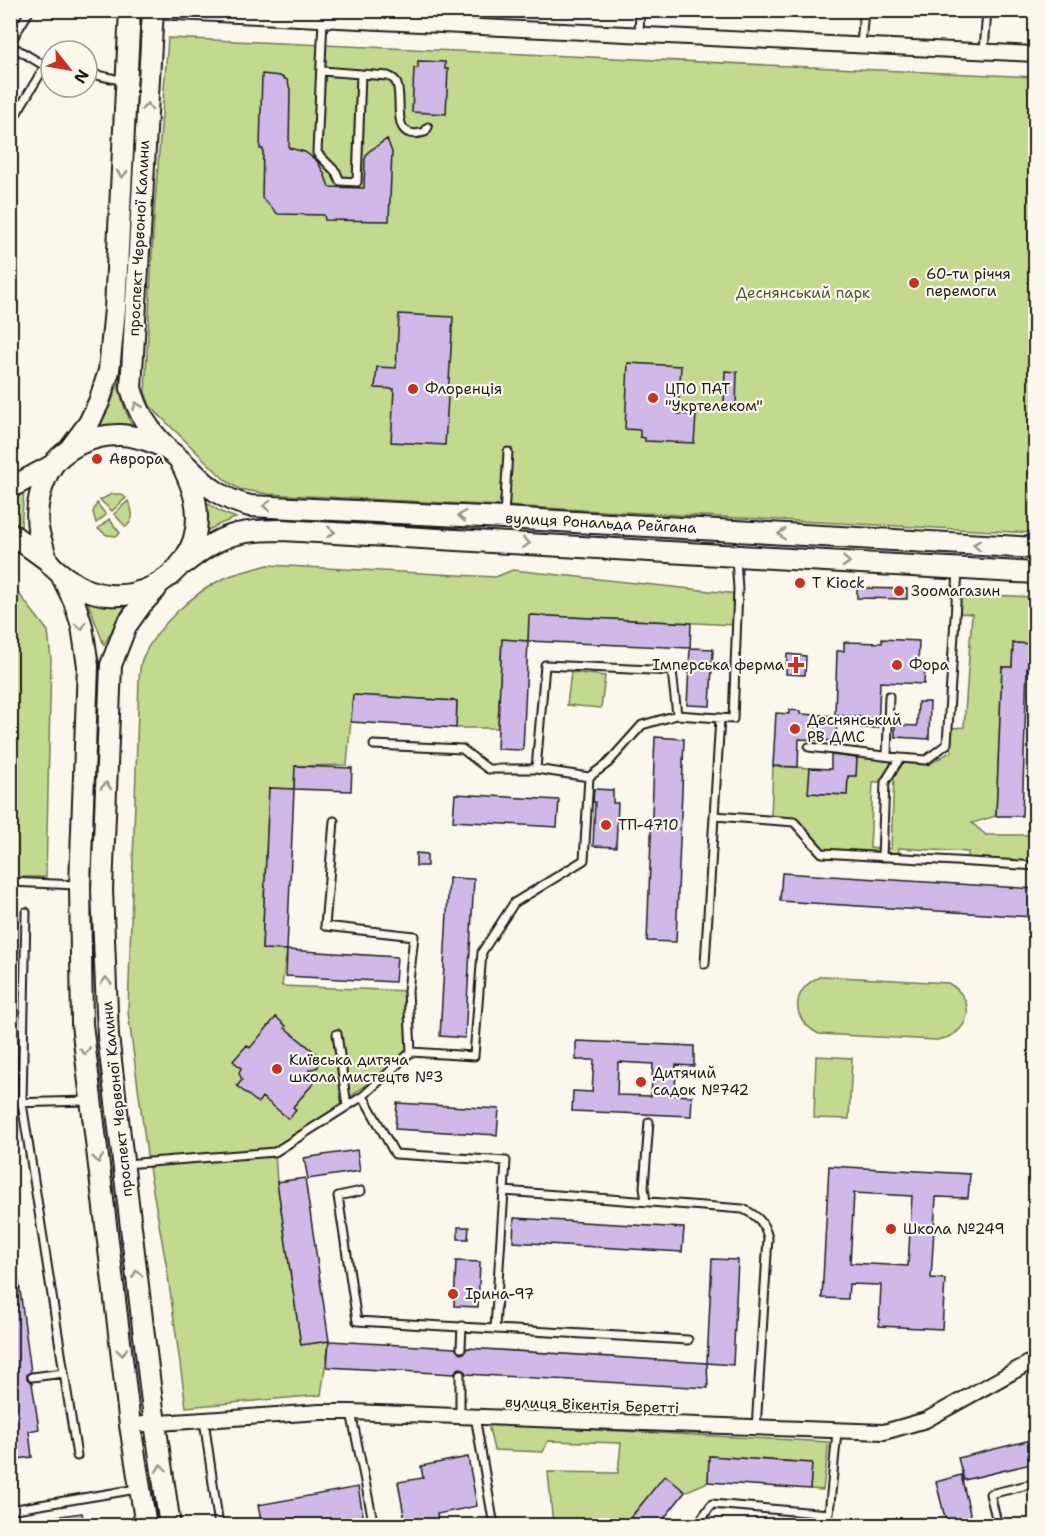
<svg xmlns="http://www.w3.org/2000/svg" width="1046" height="1536" font-family="'Shantell Sans',sans-serif">
<style>
.green{fill:#c3d98e;stroke:#707a55;stroke-width:1.5}
.building{fill:#d0b9e8;stroke:#1c1c1c;stroke-width:1.5;fill-rule:evenodd}
.lines{fill:none;stroke-linecap:round;stroke-linejoin:round}
.service-casing{stroke:#1c1c1c;stroke-width:11}
.minor-casing{stroke:#1c1c1c;stroke-width:18}
.secondary-casing{stroke:#1c1c1c;stroke-width:24}
.service{stroke:#fbf7ec;stroke-width:7}
.minor{stroke:#fbf7ec;stroke-width:14}
.secondary{stroke:#fbf7ec;stroke-width:20}
.oneway{stroke:#97948e}
.poi-dot{fill:#c8321e;stroke:#fbf7ec;stroke-width:2}
.labels{text-anchor:middle;dominant-baseline:central;stroke-width:4.5;stroke-linejoin:round;paint-order:stroke}
.street-label{font-size:15px;fill:#1c1c1c;stroke:#fbf7ec}
.poi-label{font-size:15px;fill:#1c1c1c;stroke:#fbf7ec;text-anchor:start}
.park-label{font-size:15px;fill:#4e553e;stroke:#fbf7ec}
</style>
<rect width="100%" height="100%" fill="#fbf7ec"/>
<filter id="ink" filterUnits="userSpaceOnUse"><feTurbulence type="fractalNoise" baseFrequency=".0167" numOctaves="2"/><feDisplacementMap in="SourceGraphic" scale="12" xChannelSelector="R" yChannelSelector="G"/><feConvolveMatrix kernelMatrix="1 2 1 2 8 2 1 2 1" color-interpolation-filters="sRGB"/></filter>
<g filter="url(#ink)">
<path class="green" d="M168 38 1035 77V533L268 494 239 489 225 480 150 406 145 392 154 216Z
M119 383C122 402 126 416 136 432L94 433 110 405Z
M24 491 21 527V529L11 523V498Z
M112 494H121L126 498 112 511 100 500Z
M200 498 221 512 236 518 222 523 200 534Z
M128 501C133 511 135 519 126 527L114 514Z
M97 503 106 515 96 523 93 512Z
M109 519 120 533 117 536 107 535 98 529Z
M268 565 495 577 513 570 738 594 737 625 530 615 528 641 502 640 498 728H456L457 701 353 695 347 765 295 766 294 789 269 788 262 949 287 950 282 986 408 991 411 1052 275 1152 277 1182 301 1345 329 1341 321 1395 186 1407 167 1269 148 1162 128 1012 139 680C140 672 140 663 143 657 157 626 196 590 227 577 240 572 255 569 268 565Z
M11 587 20 595 48 631 51 659 46 877H11Z
M960 594 1035 597V644L1013 643 1012 667H1002L996 816 972 823 986 835H1035V862L968 860V852L899 848 898 856H886L884 849 891 848 894 777 903 763 928 765 952 751 950 747 952 728 964 727 972 614 958 613Z
M87 600C100 606 113 607 127 602L104 645Z
M571 672 605 676 601 708 567 705Z
M857 756 892 762 882 782H873L870 848 880 849 879 854 824 851 796 820 771 817 773 766 810 768 809 793 847 795 848 776H856Z
M822 976 948 983C979 1000 971 1036 936 1040L819 1034C789 1019 791 988 822 976Z
M816 1056 852 1058 849 1119 814 1118Z
M488 1424 829 1442 823 1490 810 1489 812 1463 710 1456 708 1482 685 1492 665 1476 624 1525H553L548 1472 618 1473 621 1443 548 1441 543 1452 494 1450Z"/>
<path class="building" d="M418 61 445 62V69H448L446 114 412 112 414 68H418Z
M262 74 280 76 287 80 290 89 289 148 305 152 317 161 324 173 329 187 364 188 365 159 368 152 387 139 392 152 389 221 325 220 324 215 278 214 262 198 263 149H260Z
M399 314 453 317 445 445 391 442 394 389 375 388 377 367 396 368Z
M628 363 681 366 678 414 696 415 694 443 645 441V438L640 437V430L625 429Z
M725 371 737 372 736 406H724Z
M857 588 907 589V599L857 598Z
M529 615 691 623 690 648 528 641Z
M502 639 528 641 523 750 497 749Z
M882 639 919 641 918 667 925 668 924 684 880 682 878 728H861L862 717 835 715 837 651H844V642L882 643Z
M1013 643 1035 644V668H1027L1022 816H996L1002 667H1012Z
M690 648 713 649 710 706 687 705Z
M787 654 806 656 805 675 786 674Z
M353 695 457 701 456 728 351 722Z
M918 702H930L929 739 895 737V725L917 726Z
M789 710 800 711V714L837 716 836 741 799 739 798 767 773 766 776 713 789 714Z
M655 737 684 739 676 942 647 941Z
M831 755 857 758 856 776H848L847 795 808 793 810 768 831 769Z
M295 766 352 768 351 791 294 789Z
M269 788 294 789 287 950 262 949Z
M594 789 613 790V803H618L616 847 593 846 595 802H593Z
M455 794 559 800 557 827 453 821Z
M416 853 427 854V866H416Z
M782 873 1035 889 1033 917 780 901Z
M449 878 474 879 465 1038 440 1036Z
M287 950 397 957 395 982 286 976Z
M276 1017 286 1026 285 1028 317 1054 318 1067 309 1070 318 1078 293 1107 296 1110 289 1119 262 1097 258 1103 237 1086 242 1080 239 1073 241 1068 233 1061 247 1045 250 1048Z
M576 1041 694 1046V1066L676 1065 675 1095 692 1096 691 1116 572 1111 573 1091 592 1092 594 1060H576ZM618 1062 653 1064 651 1096 617 1095Z
M397 1103 499 1109 497 1135 395 1129Z
M357 1150 360 1171 308 1179 304 1158Z
M829 1166 970 1174 968 1198 936 1197 931 1278 945 1279 942 1329 879 1326 881 1285 849 1284 848 1299 822 1298ZM854 1193 912 1196 908 1266 850 1263Z
M305 1178 329 1341 301 1345 277 1182Z
M514 1218 684 1228 682 1252 513 1242Z
M458 1227H469L468 1239H458Z
M712 1259 738 1260 733 1365 707 1363Z
M456 1261 480 1262 478 1307 454 1306Z
M10 1268H17L31 1372 27 1374V1378L32 1383 39 1429 29 1431 32 1457 10 1460V1436L16 1435 10 1412Z
M329 1341 455 1348 460 1354 464 1353 467 1348 707 1363 708 1388 466 1374 465 1371 461 1368 457 1369 454 1374 327 1367Z
M1035 1439V1463L964 1480 958 1458Z
M709 1456 812 1463 810 1489 708 1482Z
M468 1457 477 1506 437 1514 439 1526H406L398 1482 423 1478 421 1466Z
M665 1475 685 1492 658 1526H624Z
M961 1475 973 1526H947L936 1482Z
M358 1487 365 1526H262L258 1505Z
M82 1513 84 1526H38V1519Z"/>
<g class="lines">
<g class="service-casing">
<path id="service" d="M323 19 317 153 336 172 340 181 357 182 361 74 388 76C392 78 394 78 396 82 405 97 387 143 425 132L428 127
M639 35 640 10
M10 43 30 10
M10 45 45 66
M861 45 864 10
M984 51 987 10
M322 71 361 74
M87 73 125 81
M10 124 45 66 51 67
M504 515 508 452
M374 745 462 749 488 769H536L589 777 608 763 642 725 677 715 733 719 738 589 736 558
M809 747 900 758
M887 756 889 696
M536 769 545 665 672 671 677 715
M715 816 794 822 822 853 1036 866
M334 821 325 926 414 936 408 991 411 1052
M882 857 885 782 900 758 926 760 947 744 958 571
M10 882 77 885
M26 912 22 1103 77 1456
M705 964 720 718
M337 1034 347 1106
M363 1096 395 1154 506 1161 495 1328
M10 1103 88 1101
M125 1164 275 1152 363 1096 411 1052 474 1056 482 952 514 903 584 860 589 777
M361 1191 338 1196 357 1321 688 1340
M504 1191 743 1209C758 1216 764 1222 768 1238L756 1429
M646 1202 644 1187 649 1122
M461 1348 462 1326
M460 1374V1416
M32 1377 64 1373
M351 1412 374 1526
M475 1416 494 1526
M204 1420 219 1526
M10 1510 137 1489
M696 1526 712 1504 829 1514 837 1432
M998 1526 990 1494 1036 1483"/>
</g>
<g class="minor-casing">
<path id="minor" d="M134 10 1036 54
M130 1425 320 1412H351L884 1432 926 1420 1036 1359"/>
</g>
<g class="secondary-casing">
<path id="secondary" d="M153 10 131 388C138 412 147 428 165 446
M69 450 89 423 99 402 109 371 115 309 130 10
M180 461C189 479 197 497 197 517 197 583 118 618 68 579 61 574 52 568 48 561 45 556 44 549 42 543 33 519 37 496 48 473 60 448 94 434 121 435 137 436 159 443 172 453 188 465 200 481 217 492 227 499 238 503 250 506L504 518 1036 548
M10 488 53 465
M10 533 47 560
M185 563C220 535 237 530 282 530L1036 573
M62 577 74 601 82 626 88 666 80 885 82 1024 130 1425 146 1526
M156 589 141 605 126 626 111 665 102 890 108 1036 152 1402 170 1526"/>
</g>
<use href="#service" class="service"/>
<use href="#minor" class="minor"/>
<use href="#secondary" class="secondary"/>
</g>
<defs><path id="oneway-chevron" d="M-2-3.5L2.5 0L-2 3.5" fill="none" stroke-width="1.6" stroke-linecap="round" stroke-linejoin="round" transform="scale(1.5)"/></defs>
<g class="oneway">
<use href="#oneway-chevron" transform="translate(147 107) rotate(-87)"/>
<use href="#oneway-chevron" transform="translate(122 174) rotate(93)"/>
<use href="#oneway-chevron" transform="translate(137 406) rotate(-111)"/>
<use href="#oneway-chevron" transform="translate(267 506) rotate(-178)"/>
<use href="#oneway-chevron" transform="translate(462 516) rotate(-177)"/>
<use href="#oneway-chevron" transform="translate(331 532) rotate(3)"/>
<use href="#oneway-chevron" transform="translate(782 534) rotate(-177)"/>
<use href="#oneway-chevron" transform="translate(526 543) rotate(3)"/>
<use href="#oneway-chevron" transform="translate(977 545) rotate(-177)"/>
<use href="#oneway-chevron" transform="translate(846 562) rotate(3)"/>
<use href="#oneway-chevron" transform="translate(81 626) rotate(77)"/>
<use href="#oneway-chevron" transform="translate(106 786) rotate(-88)"/>
<use href="#oneway-chevron" transform="translate(106 981) rotate(-92)"/>
<use href="#oneway-chevron" transform="translate(85 1051) rotate(83)"/>
<use href="#oneway-chevron" transform="translate(98 1159) rotate(83)"/>
<use href="#oneway-chevron" transform="translate(137 1274) rotate(-97)"/>
<use href="#oneway-chevron" transform="translate(122 1352) rotate(83)"/>
<use href="#oneway-chevron" transform="translate(161 1468) rotate(-98)"/>
</g>
</g>
<g class="poi-dot">
<circle cx="914" cy="283" r="6"/>
<circle cx="413" cy="389" r="6"/>
<circle cx="653" cy="398" r="6"/>
<circle cx="97" cy="459" r="6"/>
<circle cx="800" cy="583" r="6"/>
<circle cx="899" cy="591" r="6"/>
<path d="M793 656h6v6h6v6h-6v6h-6v-6h-6v-6h6z"/>
<circle cx="897" cy="665" r="6"/>
<circle cx="795" cy="729" r="6"/>
<circle cx="606" cy="825" r="6"/>
<circle cx="277" cy="1069" r="6"/>
<circle cx="641" cy="1082" r="6"/>
<circle cx="891" cy="1229" r="6"/>
<circle cx="453" cy="1294" r="6"/>
</g>
<g class="labels">
<g class="street-label">
<text transform="translate(139 238) rotate(-87)">проспект Червоної Калини</text>
<text transform="translate(601 523) rotate(3)">вулиця Рональда Рейгана</text>
<text transform="translate(117 1099) rotate(-96)">проспект Червоної Калини</text>
<text transform="translate(592 1405) rotate(2)">вулиця Вікентія Беретті</text>
</g>
<g class="poi-label">
<text x="926" y="274">60-ти річчя<tspan x="926" dy="17">перемоги</tspan></text>
<text x="425" y="389">Флоренція</text>
<text x="665" y="389">ЦПО ПАТ<tspan x="665" dy="17">"Укртелеком"</tspan></text>
<text x="109" y="459">Аврора</text>
<text x="812" y="583">T Kiock</text>
<text x="911" y="591">Зоомагазин</text>
<text x="784" y="665" text-anchor="end">Імперська ферма</text>
<text x="909" y="665">Фора</text>
<text x="807" y="720">Деснянський<tspan x="807" dy="17">РВ ДМС</tspan></text>
<text x="618" y="825">ТП-4710</text>
<text x="289" y="1060">Київська дитяча<tspan x="289" dy="17">школа мистецтв №3</tspan></text>
<text x="653" y="1073">Дитячий<tspan x="653" dy="17">садок №742</tspan></text>
<text x="903" y="1229">Школа №249</text>
<text x="465" y="1294">Ірина-97</text>
</g>
<g class="park-label">
<text x="803" y="293">Деснянський парк</text>
</g>
</g>
<rect width="1046" height="1536" fill="none" stroke="#fbf7ec" stroke-width="36"/>
<rect x="18" y="18" width="1010" height="1500" fill="none" stroke="#1c1c1c" stroke-width="2" filter="url(#ink)"/>
<g transform="translate(69 69) rotate(121)"><circle r="28" fill="#fbf7ec" stroke="#a29f99" stroke-width="1.5"/>
<path d="M0-4.5L10 22L0 15L-10 22Z" fill="#c8321e"/>
<text y="-9" font-size="16" font-weight="bold" text-anchor="middle" fill="#1c1c1c">N</text>
</g>
</svg>
